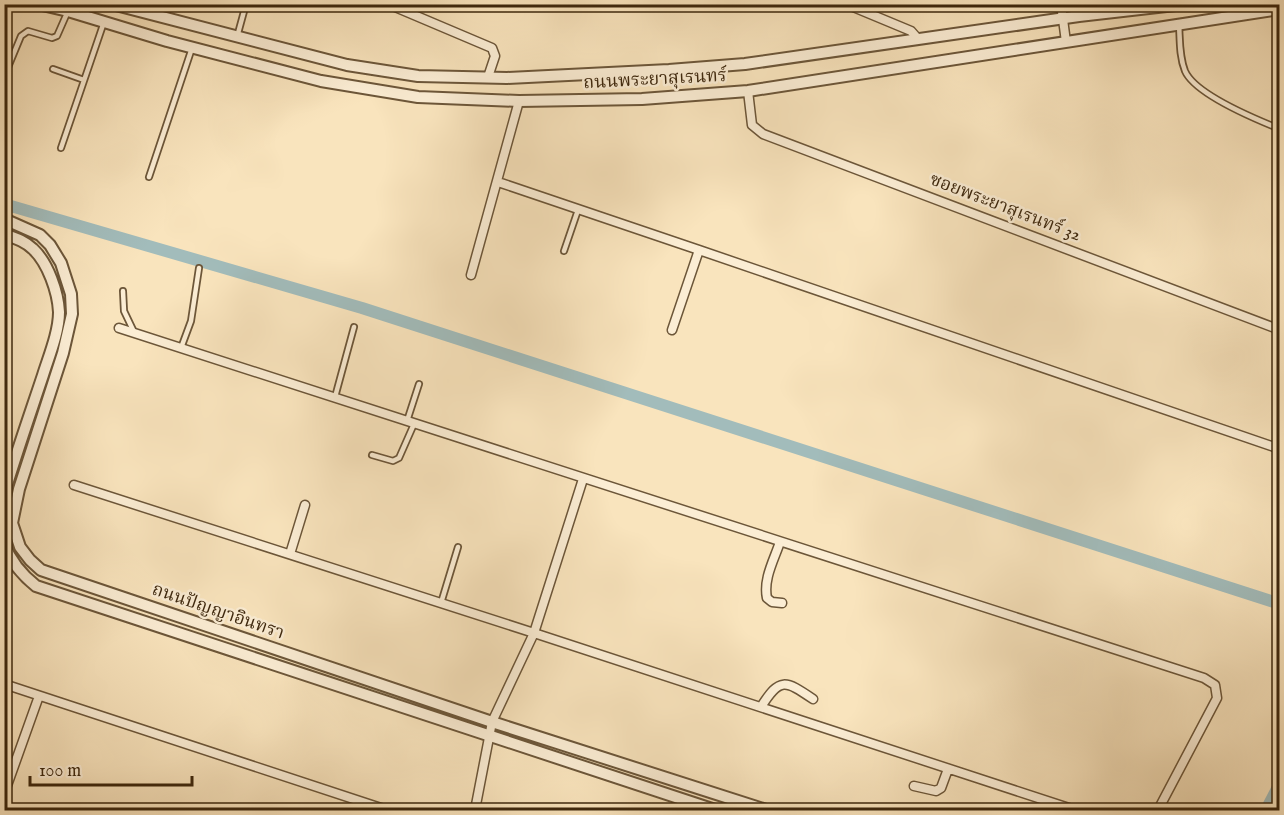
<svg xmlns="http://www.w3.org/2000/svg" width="1284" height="815" font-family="'IM FELL English','Noto Serif Thai',serif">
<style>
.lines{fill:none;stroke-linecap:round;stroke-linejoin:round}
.canal{stroke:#a2bcbb;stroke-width:12}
.service-casing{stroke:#6c5639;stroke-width:8}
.minor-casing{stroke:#6c5639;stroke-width:11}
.tertiary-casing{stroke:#6c5639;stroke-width:14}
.service{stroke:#fbedd4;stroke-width:4.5}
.minor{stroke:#fbedd4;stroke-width:8}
.tertiary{stroke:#fbedd4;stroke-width:10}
.labels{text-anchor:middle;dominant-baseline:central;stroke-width:5;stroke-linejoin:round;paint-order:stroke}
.street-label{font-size:18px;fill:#3d270d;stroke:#fbedd4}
</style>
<rect width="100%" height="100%" fill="#f9e4bd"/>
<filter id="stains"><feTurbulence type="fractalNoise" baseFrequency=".00333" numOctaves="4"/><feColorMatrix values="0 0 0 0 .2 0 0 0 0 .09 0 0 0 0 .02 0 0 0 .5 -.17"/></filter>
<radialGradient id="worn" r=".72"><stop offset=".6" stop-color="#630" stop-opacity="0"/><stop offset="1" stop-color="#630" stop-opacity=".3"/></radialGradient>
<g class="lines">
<path class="canal" d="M4 204 362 308 1280 604
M1266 810 1280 783"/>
<g class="service-casing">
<path id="service" d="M1179 24C1180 39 1179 56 1185 71 1195 94 1255 119 1280 129
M237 37 246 4
M53 69 84 80
M4 77 21 36 28 31 52 38 57 36 68 11
M61 148 104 22
M149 177 192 48
M564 251 578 210
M123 291 124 311 134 332
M181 348 191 321 199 268
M335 397 354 327
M407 421 419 384
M372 455 393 461 399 458 414 424
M441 603 458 547"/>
</g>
<g class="minor-casing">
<path id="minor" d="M388 4 492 48 495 56 488 77
M846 4 911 31 918 39
M1061 4 1066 42
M1076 4 1079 16
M748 91 752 125 763 134 1280 330
M498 182 699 250 672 330
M699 250 1280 449
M471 275 519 101
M119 328 1204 678 1215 685 1217 698 1158 810
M74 485 534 633 1075 810
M780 542C774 560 763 579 767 598L772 602 782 603
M290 554 305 505
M4 684 387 810
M761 707C780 677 785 680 813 699
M914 786 936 791 941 788 948 769
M4 794 39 696
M475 810 492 722 534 633 583 479"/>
</g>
<g class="tertiary-casing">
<path id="tertiary" d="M38 4 68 11 167 41 321 81 418 97 519 101 642 99 748 91 1280 9
M112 4 347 65 418 76 507 78 669 70 745 64 1079 16 1184 4
M4 219 40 235 50 245 61 263 71 294 72 314 63 353 19 489 12 523 20 547 30 560 41 570 492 722 766 810
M4 234C15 238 25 241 33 249 48 263 58 292 59 312 59 332 49 356 43 375 30 414 16 454 4 494
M4 544C11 562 21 574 36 586L715 810"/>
</g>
<use href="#service" class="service"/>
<use href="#minor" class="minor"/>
<use href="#tertiary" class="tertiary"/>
</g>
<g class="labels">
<g class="street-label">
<text transform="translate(655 80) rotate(-3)">ถนนพระยาสุเรนทร์</text>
<text transform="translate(1005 208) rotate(21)">ซอยพระยาสุเรนทร์ 32</text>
<text transform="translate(218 612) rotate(19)">ถนนปัญญาอินทรา</text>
</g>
</g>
<rect width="1284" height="815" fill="none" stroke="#f9e4bd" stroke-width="24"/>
<rect x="6" y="6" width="1272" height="803" fill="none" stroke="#3d270d" stroke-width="3"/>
<rect x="12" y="12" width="1260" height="791" fill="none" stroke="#3d270d" stroke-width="1.5"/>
<path d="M30 776v9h162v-9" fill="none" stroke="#3d270d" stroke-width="3"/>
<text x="39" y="776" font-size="18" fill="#3d270d" stroke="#fbedd4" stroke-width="4.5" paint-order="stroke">100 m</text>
<rect width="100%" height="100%" filter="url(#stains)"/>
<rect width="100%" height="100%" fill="url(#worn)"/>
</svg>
